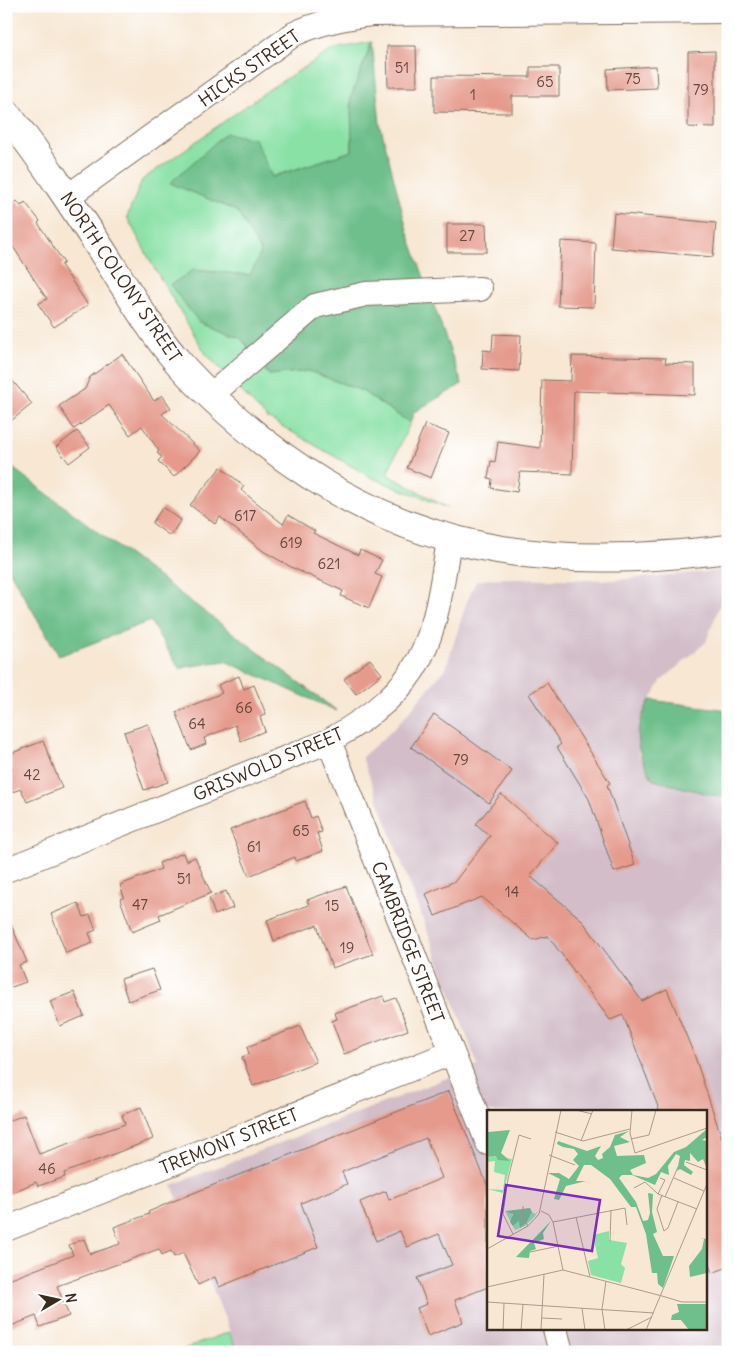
<svg xmlns="http://www.w3.org/2000/svg" width="734" height="1358" font-family="Delius,sans-serif">
<style>
.industrial{fill:#d2bdc8;fill-rule:evenodd}
.green{fill:#89e1a6;stroke:#628662}
.forest{fill:#6ebf8b;stroke:#547454}
.building{fill:#e59a8c}
.lines{fill:none;stroke-linecap:round;stroke-linejoin:round}
.street-casing{stroke:#7d6c5d;stroke-width:26}
.secondary-casing{stroke:#7d6c5d;stroke-width:30}
.street{stroke:#fff;stroke-width:24}
.secondary{stroke:#fff;stroke-width:28}
.labels{text-anchor:middle;dominant-baseline:central;stroke-width:4.5;stroke-linejoin:round;paint-order:stroke}
.number-label{font-size:15px;fill:#66463a}
.street-label{font-size:18px;fill:#3b2a1e;stroke:#fff}
.inset-road{fill:none;stroke:#ac9b8b;stroke-width:1}
.view{fill:#7b2cbf;fill-opacity:0.15;stroke:#7b2cbf;stroke-width:2.5}
.inset-edge{fill:none;stroke:#3b2a1e;stroke-width:2.5}
</style>
<rect width="100%" height="100%" fill="#fff"/>
<filter id="ink" filterUnits="userSpaceOnUse"><feTurbulence type="fractalNoise" baseFrequency=".02" numOctaves="2"/><feDisplacementMap in="SourceGraphic" scale="10" xChannelSelector="R" yChannelSelector="G"/><feConvolveMatrix kernelMatrix="1 2 1 2 8 2 1 2 1" color-interpolation-filters="sRGB"/></filter>
<filter id="wash" filterUnits="userSpaceOnUse"><feTurbulence type="fractalNoise" baseFrequency=".0096" numOctaves="4" result="noise"/><feDisplacementMap in="SourceGraphic" scale="20" xChannelSelector="R" yChannelSelector="G"/><feGaussianBlur stdDeviation="1.12" result="paint"/><feColorMatrix in="noise" values="0 0 0 0 0 0 0 0 0 0 0 0 0 0 0 0 0 1.4 0 .05"/><feComposite in="paint" operator="in"/></filter>
<g filter="url(#wash)">
<rect width="100%" height="100%" fill="#f7e7d3"/>
<path class="industrial" d="M728 570 721 602 706 642 661 681 638 724V753L653 780 728 799V1352H238L172 1185 478 1066 362 757 396 727 446 668 466 604 476 581 497 578 614 580ZM488 1112H705V1329H488Z"/>
<path class="green" d="M372 42 351 97 352 151 271 177 255 139 171 182 237 211 262 252 250 275 193 270 199 322 241 338 269 375 309 371 362 391 410 423 387 474 448 508 372 478 266 417 206 354 153 266 127 217 142 180 271 88 334 49Z
M229 1332 238 1352H176Z"/>
<path class="forest" d="M372 42 380 124 407 230 462 384 414 412 410 423 362 391 309 371 269 375 241 338 199 322 170 285 193 270 250 275 261 252 237 211 170 183 226 133 255 139 272 177 352 151 351 97Z
M6 463 337 711 225 661 179 668 150 621 59 656 6 565Z
M650 700 728 710V799L653 780C634 746 632 735 650 700Z"/>
<g id="blocks">
<path class="building" d="M387 46H416L417 87H388Z
M715 51V128L688 127V52Z
M656 66 657 88 608 90 607 69Z
M530 67H559V96H512V113L434 112V76L530 77Z
M17 201 21 206 25 202 40 221 38 223 64 263 61 265 88 305 54 327 38 304 47 299 6 236V209Z
M614 213 716 223 713 257 611 248Z
M447 224H486L487 252H447Z
M561 241 596 243 594 307 558 306Z
M493 334 521 335 519 371 482 369 483 350 492 351Z
M122 354 154 401 162 395 171 408 162 414 200 451 174 477 158 461 162 457 157 453 159 451 142 426 130 435 109 405 74 429 59 406 85 389 90 377Z
M572 356 666 358 665 363 695 364V395L574 391 572 474 520 472 517 492 491 488 492 479 488 478 491 461 495 462 498 442 540 448 542 380 571 381Z
M6 373 32 404 6 425Z
M425 424 449 433 431 478 407 468Z
M77 431 90 447 69 463 56 447Z
M221 467 244 486 241 490 283 524 288 515 315 531 313 533 358 555 360 550 382 560 375 574 382 577 369 608 341 596 343 591 293 568 263 551 220 517 215 524 190 505Z
M163 507 181 520 170 536 152 523Z
M370 659 382 674 356 694 344 679Z
M239 676 244 689 254 685 266 714 260 717 265 731 241 741 235 725 204 738 206 744 191 750 176 712 222 693 218 685Z
M547 683 610 783 607 785 635 865 614 872 589 799 557 747 561 744 529 694Z
M434 714 512 771 489 803 411 747Z
M148 724 168 782 144 790 124 732Z
M43 741 62 788 27 802 21 789 12 792 6 778V771L12 769 7 755Z
M501 794 558 843 530 876 581 919 642 1001 667 989 695 1057 728 1157V1267L712 1273 705 1252V1112H660L623 1015 610 1020 548 936 533 940 482 897 435 916 426 894 455 881 490 836 476 824Z
M305 801 311 818 316 816 322 832 317 833 323 851 296 861 295 857 249 876 230 830Z
M183 853 186 861 195 857 211 893 159 915 161 920 132 932 120 899 124 897 120 885 161 869 159 863Z
M346 886 373 954 332 968 317 925 274 941 267 920 309 905 307 900Z
M226 891 233 908 215 915 209 898Z
M78 903 84 917 90 915 96 930 89 933 93 943 66 953 51 914Z
M6 913 27 962 19 965 26 982 6 989Z
M152 969 160 990 128 1001 121 979Z
M74 992 84 1016 60 1026 50 1001Z
M383 996 385 1002 396 998 408 1030 344 1054 332 1021 337 1019 335 1013Z
M300 1026 316 1062 253 1086 242 1057 249 1054 247 1047Z
M449 1091 488 1187V1287L455 1300 463 1322 428 1336 417 1308 427 1304 417 1278 452 1265 439 1234 407 1247 400 1231 376 1241 360 1202 386 1191 389 1200 442 1178 426 1138 342 1172 347 1184 301 1203 318 1247 219 1287 215 1277 198 1285 183 1253 174 1257 171 1251 162 1255 159 1249 57 1286 69 1316 40 1327 36 1316 6 1328V1281L73 1255 69 1245 84 1239 90 1254 120 1244 114 1227 149 1214 148 1212 171 1202Z
M141 1107 153 1139 64 1173 65 1177 38 1186 36 1182 6 1195V1122L24 1115 39 1154 125 1124 122 1115Z"/>
</g>
</g>
<g filter="url(#ink)">
<use href="#blocks" fill-opacity="0" stroke="#7d6c5d" stroke-width="1"/>
<g class="lines">
<g class="street-casing">
<path id="street" d="M67 197 294 34C320 22 344 17 372 14L728 11
M210 396 315 306 366 294 480 289
M329 741 488 1143
M6 870 329 741C426 685 433 645 449 540
M6 1229 451 1053
M555 1329 561 1352"/>
</g>
<g class="secondary-casing">
<path id="secondary" d="M6 113C45 162 79 215 113 268 133 300 153 333 178 362 204 392 234 418 265 443 409 556 551 571 728 549"/>
</g>
<use href="#street" class="street"/>
<use href="#secondary" class="secondary"/>
</g>
</g>
<g class="labels">
<g class="number-label">
<text x="402" y="67">51</text>
<text x="633" y="78">75</text>
<text x="545" y="81">65</text>
<text x="701" y="89">79</text>
<text x="473" y="94">1</text>
<text x="467" y="235">27</text>
<text x="245" y="515">617</text>
<text x="291" y="542">619</text>
<text x="329" y="563">621</text>
<text x="244" y="707">66</text>
<text x="197" y="723">64</text>
<text x="461" y="759">79</text>
<text x="32" y="774">42</text>
<text x="301" y="830">65</text>
<text x="254" y="846">61</text>
<text x="184" y="878">51</text>
<text x="512" y="891">14</text>
<text x="140" y="904">47</text>
<text x="332" y="905">15</text>
<text x="347" y="947">19</text>
<text x="47" y="1168">46</text>
</g>
<g class="street-label">
<text transform="translate(249 68) rotate(-35)">HICKS STREET</text>
<text transform="translate(121 277) rotate(56)">NORTH COLONY STREET</text>
<text transform="translate(268 764) rotate(-23)">GRISWOLD STREET</text>
<text transform="translate(408 942) rotate(69)">CAMBRIDGE STREET</text>
<text transform="translate(229 1141) rotate(-22)">TREMONT STREET</text>
</g>
</g>
<g transform="translate(487 1110)">
<rect width="220" height="220" fill="#f7e7d3"/>
<path d="M9 46 25 49 16 83 0 79 16 80 18 65 7 62 8 51 0 52V47ZM18 101 25 103 26 116 32 111 40 112 45 102 48 104 51 101 48 106 38 116 28 120ZM122 121V130L140 133 134 154 138 158 134 173 104 165 101 151 111 148 106 125Z" fill="#89e1a6"/>
<path d="M220 19V27L215 30 220 31V59L216 49 211 52 203 43V51L198 50 197 55 206 62 204 65 193 59 190 61 193 46 189 44 181 56 182 65 174 62 168 75 145 65H135L132 68 149 92 156 111 161 110 163 103 161 83 166 84 165 102 170 122 166 124 176 146H187L176 178 171 174 170 163H165L159 124 149 97H144L123 69 104 55H97L89 71H99L79 76 72 90 67 89 73 69 61 63H72L82 69 92 56 86 50 91 44 87 39 76 37 70 34 71 31 100 41 114 36 108 46 111 50 116 48 115 44 123 37 128 25 142 21 133 27 143 32 127 36 130 46 157 45 159 53 143 60 146 65 161 68 169 64 187 42 199 37ZM23 20 14 43 23 51 11 50 9 46 0 47 1 22ZM43 98 45 102 40 112 33 118 32 111 26 116 23 112 26 104 18 101ZM64 111 56 123 57 129 47 133 49 139 43 141 42 148 29 147ZM213 128 220 129V163L203 167 202 156 215 139 217 129ZM190 194H220V220H202L194 210H184L185 205 192 202Z" fill="#6ebf8b"/>
<path class="inset-road" d="M89 0 105 4M145 0 143 23 148 43 220 18M68 22 96 31 143 19M144 29 162 25 169 0M94 31 106 0M62 45 88 55M199 52 220 60M187 68 217 81M147 78 158 72 171 84 210 99M171 84 178 70 173 68M175 85 170 99 177 121 181 118 191 92M178 87 191 57M36 96V108L41 116M54 101 62 105 66 112 76 160M89 107 103 167M66 112 138 98 140 115M26 124 16 104 21 69 32 25 44 29M123 131 124 100M0 139 41 116 52 104 74 0M43 142 72 136M0 177 76 160 175 186M175 186 195 192H220M0 192 167 203M95 198 98 220M55 208 75 209M16 220 17 193M34 220 36 194M54 220 57 164M118 220 115 199 119 171M139 220 165 207M159 220 220 74"/>
<path class="view" d="M19 75 113 90 105 141 11 126Z"/>
<rect width="220" height="220" class="inset-edge"/>
</g>
<rect width="734" height="1358" fill="none" stroke="#fff" stroke-width="25"/>
<g transform="translate(58 1300) rotate(81)" stroke="#ffffff" stroke-width="4" paint-order="stroke">
<path d="M0-4L9 19L0 12L-9 19Z" fill="#3b2a1e"/>
<text y="-8" font-size="14" font-weight="bold" text-anchor="middle" fill="#3b2a1e">N</text>
</g>
</svg>
